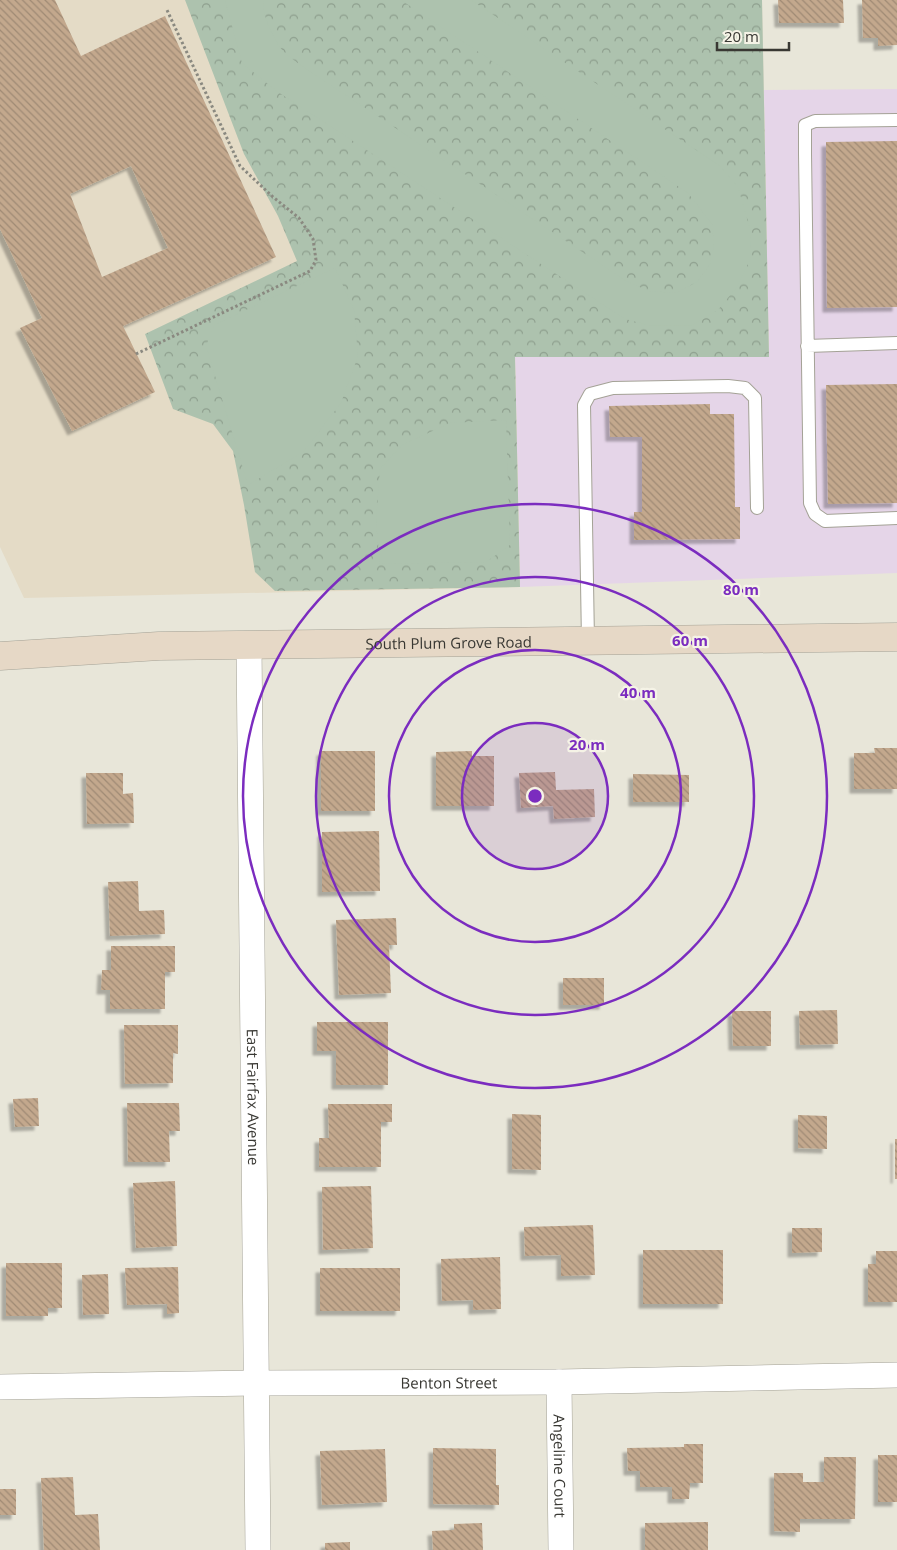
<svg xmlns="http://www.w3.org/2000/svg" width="897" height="1550" font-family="'Open Sans',sans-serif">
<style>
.commercial{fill:#e5d5e8}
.education{fill:#e4dbc6}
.park{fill:url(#park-crowns)}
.pitch{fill:#adc2ae}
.building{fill:url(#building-back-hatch);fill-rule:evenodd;filter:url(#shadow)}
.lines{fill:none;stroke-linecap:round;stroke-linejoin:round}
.lane-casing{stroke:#a4a296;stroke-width:14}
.street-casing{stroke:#a4a296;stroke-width:26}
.secondary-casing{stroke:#a4a296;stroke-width:29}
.path{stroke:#8a8980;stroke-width:3;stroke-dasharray:2.5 2.5;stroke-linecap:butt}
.lane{stroke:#fff;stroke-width:12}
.street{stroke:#fff;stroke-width:25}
.secondary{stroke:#e6d8c6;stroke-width:28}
.ring{fill:none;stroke:#7b2cbf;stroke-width:2.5}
.labels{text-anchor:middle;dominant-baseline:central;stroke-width:4.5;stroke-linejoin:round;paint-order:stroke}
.street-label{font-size:15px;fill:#393833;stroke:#f5f3e6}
.centre{fill:#7b2cbf;stroke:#f5f3e6;stroke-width:2.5}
.ring-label{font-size:15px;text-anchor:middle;font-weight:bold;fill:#7b2cbf;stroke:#f5f3e6;stroke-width:4.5;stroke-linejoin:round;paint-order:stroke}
</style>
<defs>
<pattern id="park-crowns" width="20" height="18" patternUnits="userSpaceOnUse" patternTransform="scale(1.25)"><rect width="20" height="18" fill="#adc2ae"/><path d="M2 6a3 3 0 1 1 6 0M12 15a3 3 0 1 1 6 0" fill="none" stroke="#8e9f8e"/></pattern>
<pattern id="building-back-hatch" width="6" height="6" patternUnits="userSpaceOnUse" patternTransform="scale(1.25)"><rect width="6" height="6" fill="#c3a88d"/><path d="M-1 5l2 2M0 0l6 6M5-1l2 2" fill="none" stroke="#9f8a74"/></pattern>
<filter id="shadow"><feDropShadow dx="-4.5" dy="4.5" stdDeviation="1" flood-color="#0004"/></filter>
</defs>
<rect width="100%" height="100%" fill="#e8e6d9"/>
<path class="commercial" d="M897 89V573L520 587 515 357H768L764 90Z"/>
<path class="education" d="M0 0H762L769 357H515L520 587 24 598 0 547Z"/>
<path class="park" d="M185 0H762L769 357H515L520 587 275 591 255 572 244 505 233 451 213 424 173 409 145 334 297 261 278 216 244 154Z"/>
<path class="pitch" d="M225 0H264C261 14 274 41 284 52 288 56 294 60 299 64L626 281 649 291 676 293 697 282 710 264 714 245 712 224 688 193 401 0H471L720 166 738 187 750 229 751 258 736 288 718 310 693 325 652 326 625 319 278 92 242 63Z
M335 268 354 310 358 356 341 403 303 452 248 485 206 346 214 325Z
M506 420 510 545 486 562 380 564 376 522 380 469 402 445 450 423Z"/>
<path class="building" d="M0 0H55L81 56 165 16 276 257 123 326 155 392 72 431 20 328 42 318 0 229ZM131 166 168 248 102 277 70 194Z
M778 0H843L844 23H779Z
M862 0H897V45L878 46V38H863Z
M897 141V307L827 308 826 142Z
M897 384V503L828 504 826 385Z
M710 404V414H734L735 507H740V539L634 540V512H642V437H610L609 406Z
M874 748H897V789H854V753H875Z
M321 751H375V811H321Z
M472 751V756H494V806H436V752Z
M555 772 556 790 594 789 595 817 554 819 553 806 521 808 519 773Z
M86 773H123V794L133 793 134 823 87 824Z
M633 774 689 775V802H633Z
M379 831 380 891 322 892V832Z
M138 881 139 911 164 910 165 934 110 936 108 882Z
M396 918 397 945H389L391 993 339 995 336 920Z
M111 946H175V972H165V1009H110V990H101L102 970H111Z
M563 978H604V1005H563Z
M837 1010 838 1044 800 1045 799 1011Z
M732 1011H771V1046H733Z
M317 1022H388V1085H336V1051H317Z
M124 1025H178V1054L173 1053V1083L125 1084Z
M38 1098 39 1126 15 1127 13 1099Z
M127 1103H179L180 1131H169L170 1162H128Z
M328 1104H392V1122H381V1167H319V1138H329Z
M512 1114 541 1115V1170L512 1169Z
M798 1115 827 1116V1149L798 1148Z
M895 1139H897V1179H895Z
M175 1181 177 1246 136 1248 133 1183Z
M371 1186 373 1248 323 1250 322 1187Z
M593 1225 595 1275 561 1276V1255L525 1256 524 1227Z
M792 1228H822V1252L792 1253Z
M643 1250H723V1304H643Z
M876 1251H897V1302H868V1264H876Z
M500 1257 501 1309 473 1310V1300L442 1301 441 1259Z
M6 1263H62V1308H48V1316H6Z
M178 1267 179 1313 167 1314V1304L127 1305 125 1268Z
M320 1268H400V1311H320Z
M108 1274 109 1314 83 1315 82 1275Z
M684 1444H703V1483H690L689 1499H672V1487H640V1471H628L627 1448 684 1447Z
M433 1448 496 1449V1485H499V1505L433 1504Z
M385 1449 387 1502 322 1505 320 1451Z
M878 1455H897V1502H878Z
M824 1457H856L855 1519H800V1532L774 1531V1473H803V1482H824Z
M73 1477 75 1515 98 1514 100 1550H44L41 1478Z
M0 1489H16V1515H0Z
M708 1522V1550H645V1523Z
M482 1523 483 1550H433L432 1531 454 1530V1524Z
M350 1542V1550H325V1543Z"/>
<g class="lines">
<g class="lane-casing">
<path id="lane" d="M897 120 815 121 805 125V154L810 503 815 514 825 521 897 518
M807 346 897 343
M588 641 584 405 590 394 613 388 728 386 745 388 755 398 757 508"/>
</g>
<g class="street-casing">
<g id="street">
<path id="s1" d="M249 645 258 1550"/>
<path id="s2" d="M559 1382 561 1550"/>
<path id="s3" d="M0 1387 255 1383 559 1382 897 1375"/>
</g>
</g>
<g class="secondary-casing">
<g id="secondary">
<path id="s4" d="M0 656 159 646 897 637"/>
</g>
</g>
<path class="path" d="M136 354 310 271 316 260 313 239 299 218 273 197 240 166 166 8"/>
<use href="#lane" class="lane"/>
<use href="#street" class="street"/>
<use href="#secondary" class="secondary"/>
</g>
<circle cx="535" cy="796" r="73" fill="#7b2cbf" fill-opacity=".12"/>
<g class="ring">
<circle cx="535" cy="796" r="73"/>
<circle cx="535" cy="796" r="146"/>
<circle cx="535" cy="796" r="219"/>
<circle cx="535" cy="796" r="292"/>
</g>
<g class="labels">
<g class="street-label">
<text stroke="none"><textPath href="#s4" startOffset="449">South Plum Grove Road</textPath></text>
<text stroke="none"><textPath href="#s1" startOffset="452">East Fairfax Avenue</textPath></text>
<text stroke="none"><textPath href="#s3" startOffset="449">Benton Street</textPath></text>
<text stroke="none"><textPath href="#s2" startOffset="84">Angeline Court</textPath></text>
</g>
</g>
<circle cx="535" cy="796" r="8" class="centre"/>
<g class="ring-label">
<text x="741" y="595">80 m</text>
<text x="690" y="646">60 m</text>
<text x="638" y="698">40 m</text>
<text x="587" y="750">20 m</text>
</g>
<path d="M717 42v8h72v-8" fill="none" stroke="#393833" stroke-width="2.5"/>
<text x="724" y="42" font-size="15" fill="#393833" stroke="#f5f3e6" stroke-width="4" paint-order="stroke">20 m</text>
</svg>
